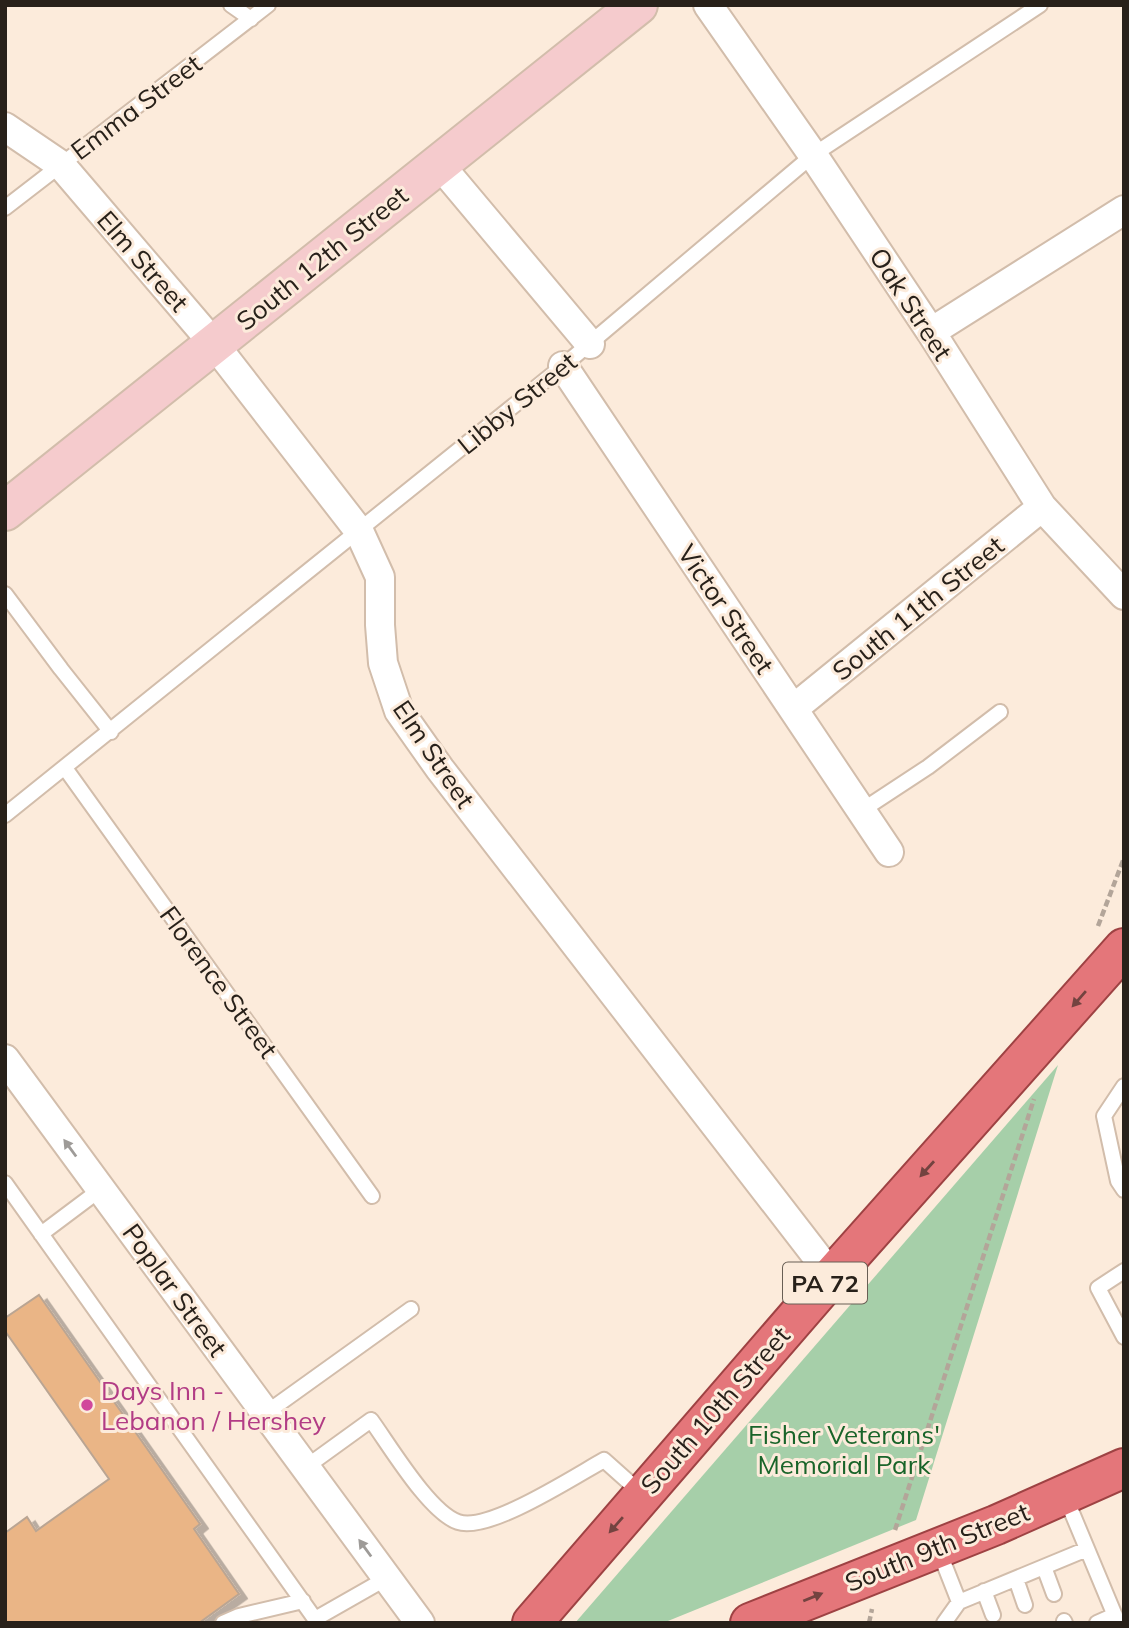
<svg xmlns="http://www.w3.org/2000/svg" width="1129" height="1628" font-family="Mulish,sans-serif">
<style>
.green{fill:#a6cfa9}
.building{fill:#eab586;stroke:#baa593;stroke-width:2;filter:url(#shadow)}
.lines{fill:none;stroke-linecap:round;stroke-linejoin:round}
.service-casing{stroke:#d2bdab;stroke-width:18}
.minor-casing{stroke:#d2bdab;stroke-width:32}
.secondary-casing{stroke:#d2bdab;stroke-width:42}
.trunk-casing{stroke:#9e4243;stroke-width:42}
.path{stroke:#b3a599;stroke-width:4.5;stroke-dasharray:7 3.5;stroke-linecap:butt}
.service{stroke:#fff;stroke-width:14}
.minor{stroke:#fff;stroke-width:28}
.secondary{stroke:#f5cbcd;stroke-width:38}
.trunk{stroke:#e4767a;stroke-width:38}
.oneway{fill:#734340}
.oneway2{fill:#9e9b98}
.hotel-dot{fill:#d1479c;stroke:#fcebdb;stroke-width:2.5}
.labels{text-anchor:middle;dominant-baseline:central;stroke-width:6;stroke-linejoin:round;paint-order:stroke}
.shield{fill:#fcebdb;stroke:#685e54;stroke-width:2}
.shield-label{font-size:24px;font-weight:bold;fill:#28211a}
.street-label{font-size:26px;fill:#28211a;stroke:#fcebdb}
.hotel-label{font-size:26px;fill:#b23c85;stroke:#fcebdb;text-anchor:start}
.park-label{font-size:26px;fill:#196429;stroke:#fcebdb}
</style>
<defs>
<filter id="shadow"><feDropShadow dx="8" dy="4.5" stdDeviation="0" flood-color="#0004"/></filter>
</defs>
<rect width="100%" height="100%" fill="#fcebdb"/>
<path class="green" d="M1058 1065 916 1520 663 1623H575Z"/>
<path class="building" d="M39 1295 200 1524 194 1529 239 1594 199 1623H5V1533L27 1517 36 1531 109 1479 5 1331V1318Z"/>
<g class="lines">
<g class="service-casing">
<path id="service" d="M231 5 251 19
M5 208 268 5
M5 594 61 669 111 732
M65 768 372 1196
M861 811 928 767 1000 712
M5 815 563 366 813 155 1040 5
M1124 1086 1104 1116 1118 1181 1124 1190
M5 1183 315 1619 387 1578
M41 1234 101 1189
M1124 1271 1098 1288 1124 1337
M266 1413 411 1309
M306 1467 371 1420C390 1446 429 1512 458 1522 488 1533 575 1476 604 1460L641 1493
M1065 1496 1118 1623
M939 1551 959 1602
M1044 1567 1054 1594
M1016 1579 1025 1605
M984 1591 993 1615
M1064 1621 1065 1623
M223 1623 239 1616 303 1601
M944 1623 959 1602 1087 1549
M1097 1623 1115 1615"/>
</g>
<g class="minor-casing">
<path id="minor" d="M708 5 813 155 931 332 1042 507 1124 595
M5 127 61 165 214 344 359 531 380 577V625L383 663 399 711 440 769 832 1276
M439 164 590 344
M931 332 1124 210
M563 366 889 852
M793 709 1042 507
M5 1059 420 1623"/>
</g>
<g class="secondary-casing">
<path id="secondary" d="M5 511 638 5"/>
</g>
<g class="trunk-casing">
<path id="trunk" d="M532 1623 832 1276 1124 948
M750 1623 996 1525 1124 1468"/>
</g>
<path class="path" d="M1098 926 1124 858
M895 1530 1034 1099
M869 1623 872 1609"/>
<use href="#service" class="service"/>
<use href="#minor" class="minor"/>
<use href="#secondary" class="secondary"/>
<use href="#trunk" class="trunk"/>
</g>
<defs><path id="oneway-solid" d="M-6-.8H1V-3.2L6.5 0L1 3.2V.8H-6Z" transform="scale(1.75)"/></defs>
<g class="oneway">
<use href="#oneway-solid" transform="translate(1079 999) rotate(131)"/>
<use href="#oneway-solid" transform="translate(927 1169) rotate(132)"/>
<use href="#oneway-solid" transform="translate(616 1525) rotate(131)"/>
<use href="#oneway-solid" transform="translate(813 1597) rotate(-22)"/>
</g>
<g class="oneway2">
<use href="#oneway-solid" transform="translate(70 1148) rotate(-126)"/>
<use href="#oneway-solid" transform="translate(365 1548) rotate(-126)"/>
</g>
<circle class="hotel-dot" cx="87" cy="1405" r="7"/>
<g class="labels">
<rect class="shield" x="783" y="1262.5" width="84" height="41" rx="5"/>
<g class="shield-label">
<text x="825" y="1283">PA 72</text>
</g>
<g class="street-label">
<text transform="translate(136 107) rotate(-37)">Emma Street</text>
<text transform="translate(322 258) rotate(-39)">South 12th Street</text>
<text transform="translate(143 261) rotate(49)">Elm Street</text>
<text transform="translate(911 304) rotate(57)">Oak Street</text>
<text transform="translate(517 403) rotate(-39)">Libby Street</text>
<text transform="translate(918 608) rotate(-39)">South 11th Street</text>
<text transform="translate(726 609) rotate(56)">Victor Street</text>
<text transform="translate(434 754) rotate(56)">Elm Street</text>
<text transform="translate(219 982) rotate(54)">Florence Street</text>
<text transform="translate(175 1290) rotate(54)">Poplar Street</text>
<text transform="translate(715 1410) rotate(-49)">South 10th Street</text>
<text transform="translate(937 1547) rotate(-22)">South 9th Street</text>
</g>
<g class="hotel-label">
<text x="101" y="1390">Days Inn -<tspan x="101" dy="30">Lebanon / Hershey</tspan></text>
</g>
<g class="park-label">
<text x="844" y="1434">Fisher Veterans'<tspan x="844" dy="30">Memorial Park</tspan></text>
</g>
</g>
<rect width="1129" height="1628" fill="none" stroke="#28211a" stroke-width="14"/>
</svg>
